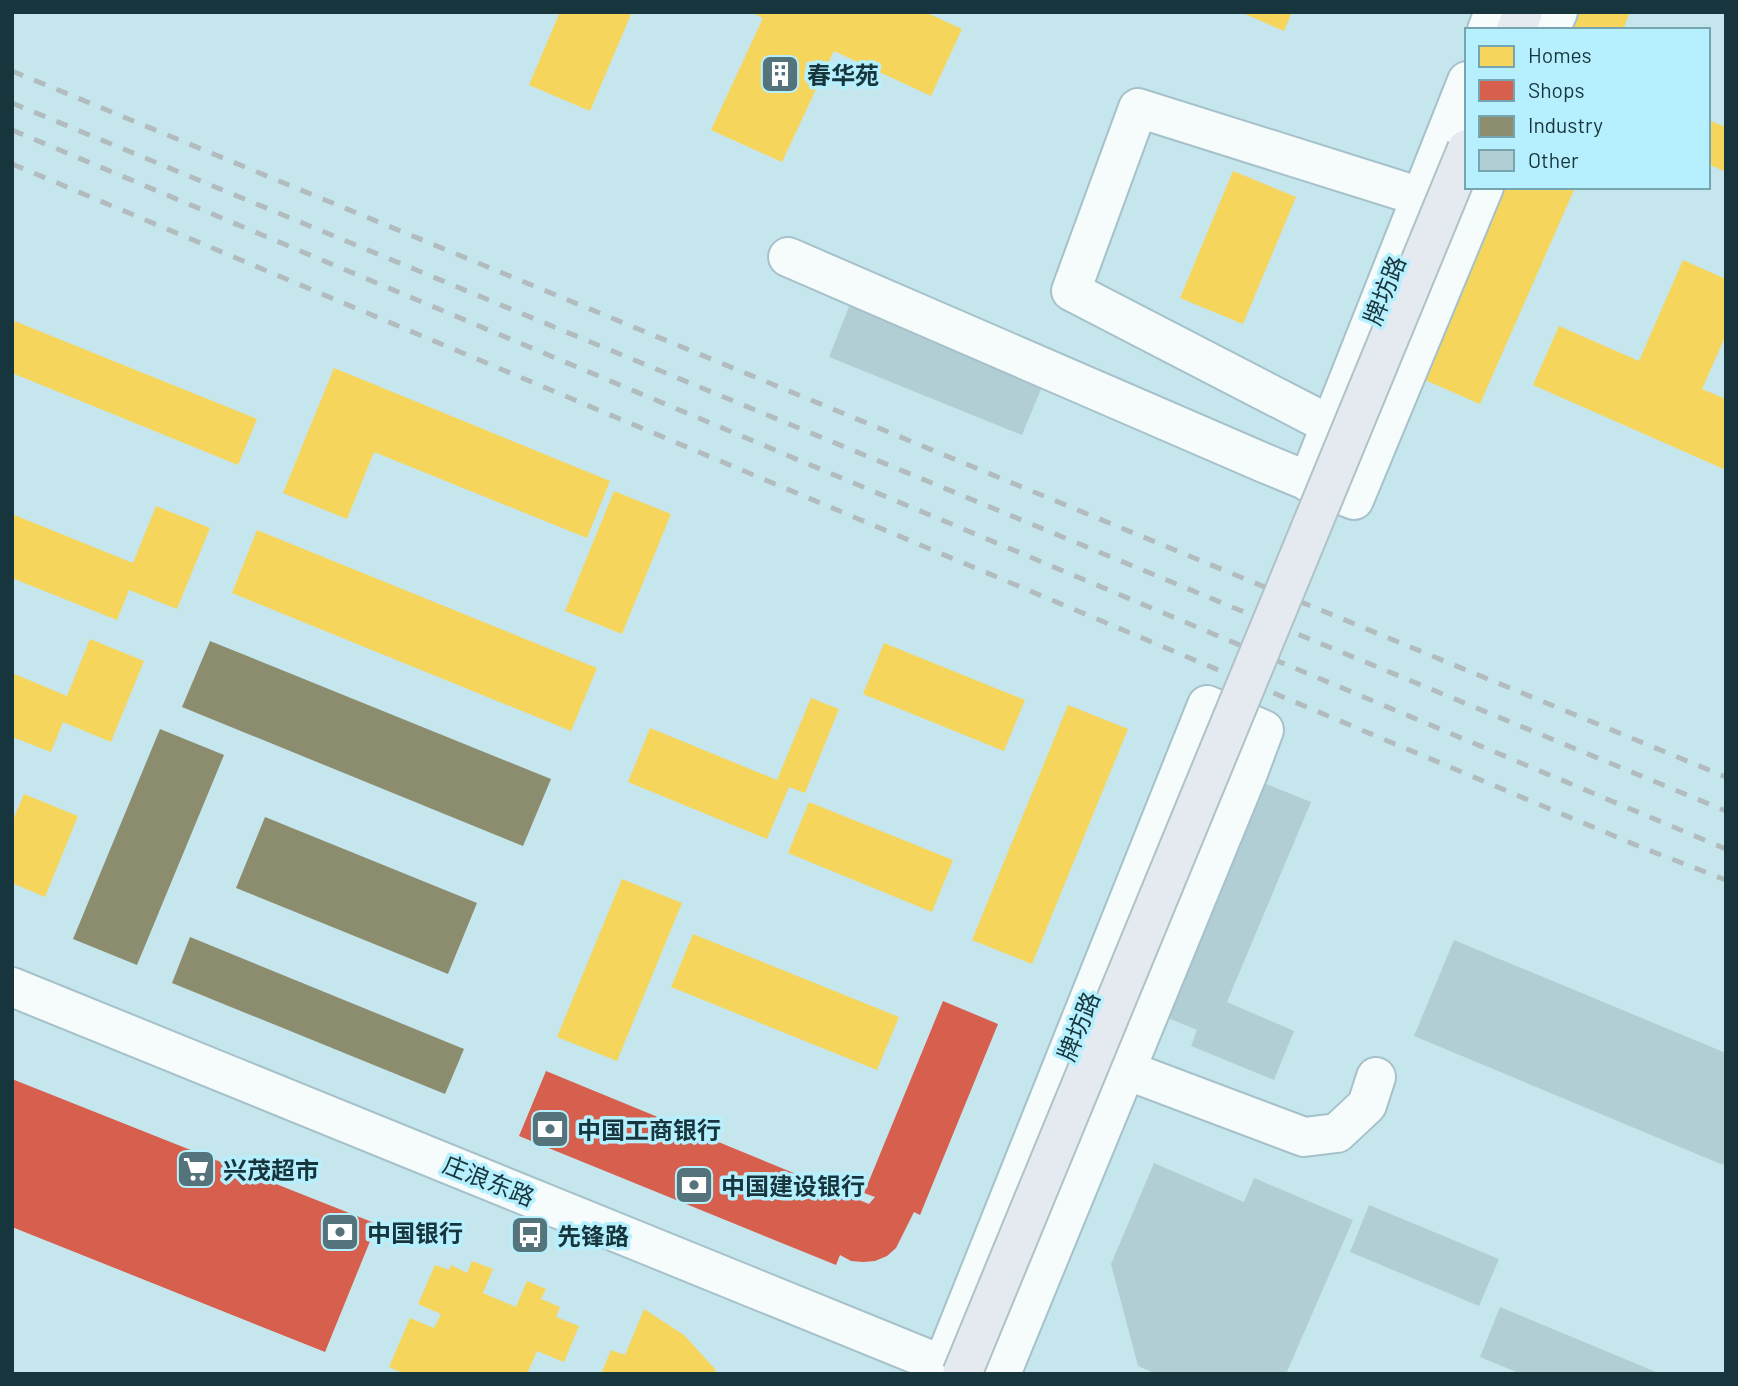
<svg xmlns="http://www.w3.org/2000/svg" width="1738" height="1386" font-family="Barlow,'Noto Sans SC',sans-serif">
<style>
.homes{fill:#f6d55c}
.shops{fill:#d6604d}
.industry{fill:#8c8c6e}
.building{fill:#b2ced5}
.lines{fill:none;stroke-linecap:round;stroke-linejoin:round}
.minor-casing{stroke:#a5c1c9;stroke-width:42}
.major-casing{stroke:#afc2c6;stroke-width:42}
.minor{stroke:#f6fbfc;stroke-width:38}
.major{stroke:#e5eaf1;stroke-width:38}
.rail{stroke:#b2bcbe;stroke-width:5;stroke-dasharray:12 12;stroke-linecap:butt}
.major-bridge-casing{stroke:#afc2c6;stroke-width:42;stroke-linecap:butt}
.major-bridge{stroke:#e5eaf1;stroke-width:38}
.labels{text-anchor:middle;dominant-baseline:central;stroke-width:7;stroke-linejoin:round;paint-order:stroke}
.poi-label{font-size:24px;font-weight:bold;fill:#17353c;stroke:#b6f0fe;text-anchor:start}
.street-label{font-size:24px;fill:#17353c;stroke:#b6f0fe}
</style>
<rect width="100%" height="100%" fill="#c6e6ee"/>
<path class="homes" d="M560 12H632L590 111 529 85Z
M750 12H925L962 29 931 96 834 51 782 162 711 130 763 18Z
M1240 12H1292L1284 31Z
M1580 12H1630L1623 30H1573Z
M1708 120 1726 127V172L1708 164Z
M1233 171 1296 197 1243 324 1180 298Z
M1502 187H1567L1574 190 1480 404 1418 377Z
M1683 260 1726 279V335L1702 389 1726 399V470L1533 385 1559 326 1639 361Z
M12 320 257 419 238 465 12 373Z
M334 368 610 481 587 538 374 452 347 519 283 493Z
M614 491 671 514 622 634 565 611Z
M156 506 210 528 177 609 129 590 117 620 12 578V514L133 563Z
M257 530 597 668 571 731 232 593Z
M90 639 144 661 111 742 63 722 51 752 12 737V673L67 696Z
M884 643 1025 700 1004 751 863 694Z
M811 698 839 709 805 793 789 787 767 839 628 782 650 728 777 780Z
M1068 705 1128 729 1032 964 972 940Z
M24 794 78 816 45 897 12 883V822Z
M809 802 953 860 932 912 788 853Z
M622 879 682 903 617 1061 557 1037Z
M693 934 899 1017 877 1070 671 987Z
M472 1261 493 1269 483 1293 516 1307 527 1281 546 1289 541 1299 560 1307 556 1317 579 1326 564 1362 537 1351 527 1374H405L389 1367 410 1318 434 1328 441 1314 418 1304 435 1265 449 1270 451 1265 467 1273Z
M644 1309 684 1335 715 1369 717 1374H601L611 1350 625 1355Z"/>
<path class="shops" d="M943 1001 998 1024 920 1215 914 1212 896 1248 887 1256 875 1261 863 1262 851 1261 840 1255 836 1265 519 1136 546 1071 869 1204 875 1197 864 1193Z
M12 1079 377 1224 325 1352 12 1227Z"/>
<path class="industry" d="M210 641 551 779 523 846 182 707Z
M160 729 224 755 137 965 73 939Z
M265 817 477 903 448 974 236 888Z
M190 937 464 1049 445 1094 172 983Z"/>
<path class="building" d="M852 299 1046 377 1022 435 829 357Z
M1254 779 1311 802 1227 1002 1294 1031 1274 1080 1191 1046 1197 1030 1156 1013Z
M1454 940 1726 1053V1159L1723 1165 1414 1036Z
M1154 1163 1244 1202 1254 1178 1353 1220 1286 1374H1156L1138 1366 1111 1264Z
M1369 1205 1499 1259 1479 1306 1350 1252Z
M1500 1307 1661 1374H1521L1480 1357Z"/>
<g class="lines">
<g class="minor-casing">
<path id="minor" d="M1487 30 1494 12
M1550 30 1558 12
M788 257 1264 463 1354 500 1484 187
M1330 425 1071 291 1138 108 1421 197
M1308 482 1467 81
M12 987 965 1374
M1126 1070 1304 1137 1337 1133 1367 1105 1376 1077
M939 1374 1207 705 1264 730 1248 773 1001 1374"/>
</g>
<g class="major-casing">
<path id="major" d="M1516 30 1523 12"/>
</g>
<use href="#minor" class="minor"/>
<use href="#major" class="major"/>
<path class="rail" d="M12 71 1726 777
M12 103 1726 811
M12 130 1726 849
M12 164 1643 848 1726 880"/>
<g class="major-bridge-casing">
<path id="major-bridge" d="M962 1374 1467 149"/>
</g>
<use href="#major-bridge" class="major-bridge"/>
</g>
<defs>
<g id="building-square" transform="scale(2.0125)"><rect x="-9" y="-9" width="18" height="18" rx="4" fill="#54737a" stroke="#b6f0fe"/><path d="M-4-6H4V6H1V3H-1V6H-4ZM-2.5-4.3h1.7v1.8h-1.7ZM.8-4.3h1.7v1.8H.8ZM-2.5-1h1.7V.8h-1.7ZM.8-1h1.7V.8H.8Z" fill="#fff"/></g>
<g id="bank-square" transform="scale(2.0125)"><rect x="-9" y="-9" width="18" height="18" rx="4" fill="#54737a" stroke="#b6f0fe"/><path d="M-6-4H6V4H-6ZM0-2.3a2.3 2.3 0 1 0 0 4.6a2.3 2.3 0 1 0 0-4.6Z" fill="#fff"/></g>
<g id="supermarket-square" transform="scale(2.0125)"><rect x="-9" y="-9" width="18" height="18" rx="4" fill="#54737a" stroke="#b6f0fe"/><path d="M-6-5.5h2.5l.6 2H6L4.5 2H-2.5L-4.4-4H-6ZM-1.5 3.2a1.3 1.3 0 1 0 .1 0ZM3 3.2a1.3 1.3 0 1 0 .1 0Z" fill="#fff"/></g>
<g id="bus-square" transform="scale(2.0125)"><rect x="-9" y="-9" width="18" height="18" rx="4" fill="#54737a" stroke="#b6f0fe"/><path d="M-5-6H5V4H4V6H2V4H-2V6H-4V4H-5ZM-3.5-4V0h7V-4ZM-3.5 1.2v1.5H-2V1.2ZM2 1.2v1.5H3.5V1.2Z" fill="#fff"/></g>
</defs>
<g fill-rule="evenodd">
<use href="#building-square" x="780" y="74"/>
<use href="#bank-square" x="550" y="1129"/>
<use href="#supermarket-square" x="196" y="1169"/>
<use href="#bank-square" x="694" y="1185"/>
<use href="#bank-square" x="340" y="1232"/>
<use href="#bus-square" x="530" y="1235"/>
</g>
<g class="labels">
<g class="poi-label">
<text x="807" y="74">春华苑</text>
<text x="577" y="1129">中国工商银行</text>
<text x="223" y="1169">兴茂超市</text>
<text x="721" y="1185">中国建设银行</text>
<text x="367" y="1232">中国银行</text>
<text x="557" y="1235">先锋路</text>
</g>
<g class="street-label">
<text transform="translate(1384 290) rotate(-68)">牌坊路</text>
<text transform="translate(1078 1026) rotate(-68)">牌坊路</text>
<text transform="translate(489 1180) rotate(22)">庄浪东路</text>
</g>
</g>
<rect width="1738" height="1386" fill="none" stroke="#17353c" stroke-width="28"/>
<rect x="1465" y="28" width="245" height="161" fill="#b6f0fe" stroke="#76a5b0" stroke-width="2"/>
<rect x="1479" y="46" width="35" height="21" fill="#f6d55c" stroke="#76a5b0" stroke-width="2"/>
<text x="1528" y="63" font-size="21" fill="#17353c">Homes</text>
<rect x="1479" y="80" width="35" height="21" fill="#d6604d" stroke="#76a5b0" stroke-width="2"/>
<text x="1528" y="98" font-size="21" fill="#17353c">Shops</text>
<rect x="1479" y="116" width="35" height="21" fill="#8c8c6e" stroke="#76a5b0" stroke-width="2"/>
<text x="1528" y="133" font-size="21" fill="#17353c">Industry</text>
<rect x="1479" y="150" width="35" height="21" fill="#b2ced5" stroke="#76a5b0" stroke-width="2"/>
<text x="1528" y="168" font-size="21" fill="#17353c">Other</text>
</svg>
